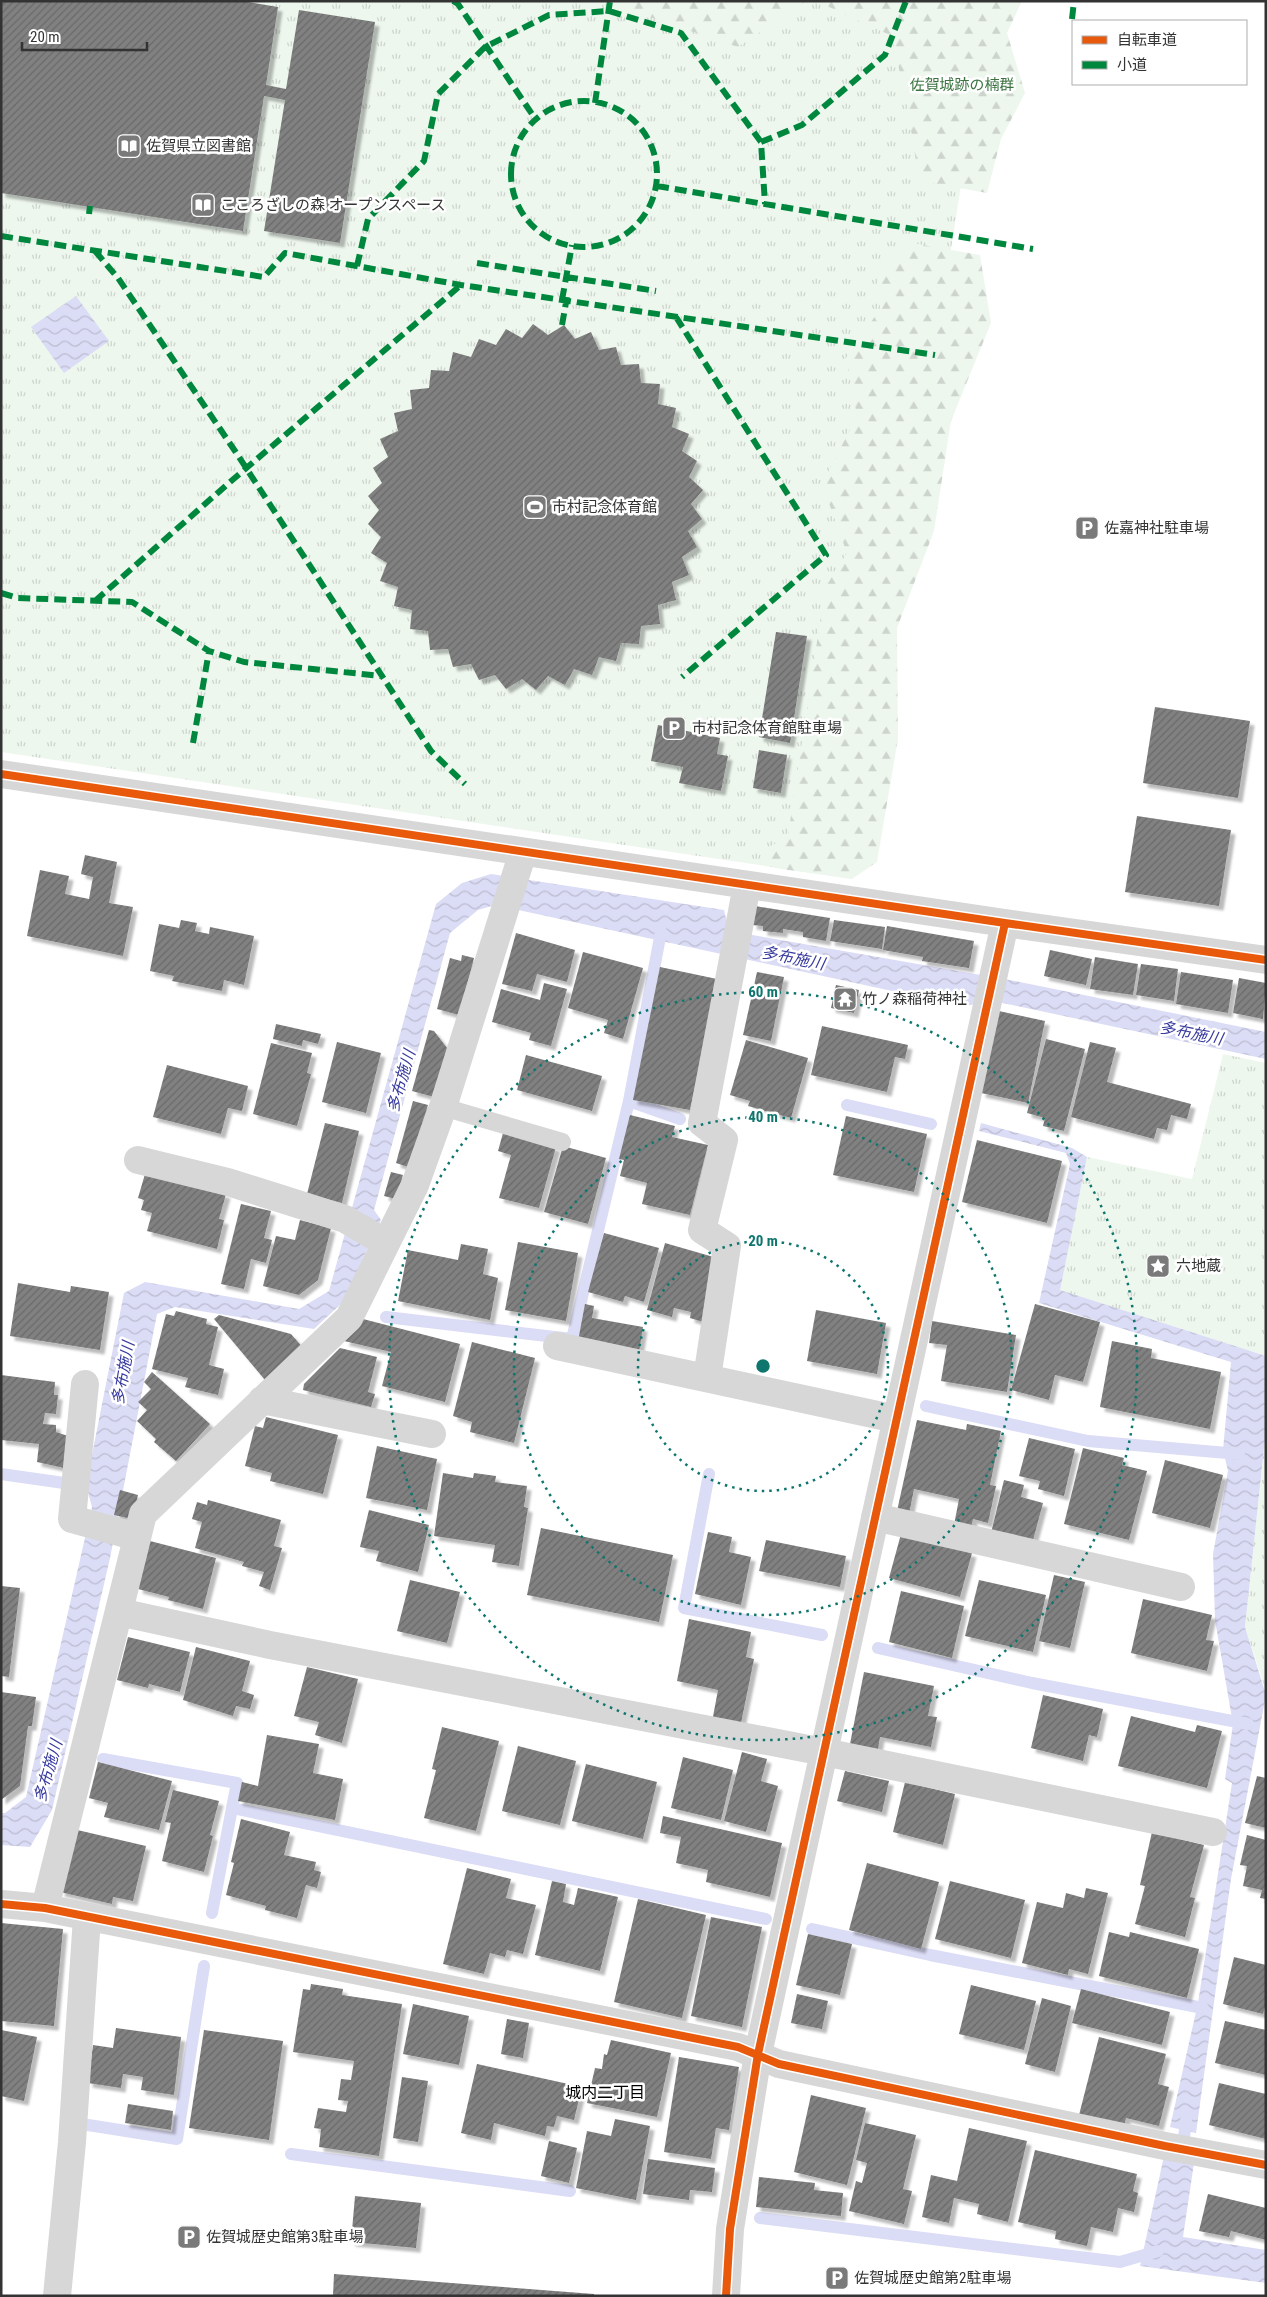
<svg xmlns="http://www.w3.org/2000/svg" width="1267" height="2297" font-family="'Roboto Condensed','Noto Sans JP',sans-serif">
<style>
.grass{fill:url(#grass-tufts)}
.forest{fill:url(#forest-firs)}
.water{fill:url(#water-waves)}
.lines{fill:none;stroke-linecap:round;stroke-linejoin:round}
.stream{stroke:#dbdcf5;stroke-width:12}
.building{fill:url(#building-hatch);filter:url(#shadow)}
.lane{stroke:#d7d7d7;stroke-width:18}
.street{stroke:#d7d7d7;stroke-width:28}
.quiet{stroke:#00873e;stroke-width:6;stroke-dasharray:12 6;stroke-linecap:butt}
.cycleway-casing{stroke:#fff;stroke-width:11}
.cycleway{stroke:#e8590c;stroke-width:8}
.ring{fill:none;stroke:#0f766e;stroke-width:2.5;stroke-dasharray:2.5 5}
.labels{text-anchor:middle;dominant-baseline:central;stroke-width:5;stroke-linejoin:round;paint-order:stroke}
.park-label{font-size:15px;fill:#3b7441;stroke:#fff}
.poi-label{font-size:15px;fill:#333;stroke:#fff;text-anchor:start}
.water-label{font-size:16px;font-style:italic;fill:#373a9e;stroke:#fff}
.neighbourhood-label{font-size:16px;fill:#000;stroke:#fff}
.centre{fill:#0f766e;stroke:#fff;stroke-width:2.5}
.ring-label{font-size:15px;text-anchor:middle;font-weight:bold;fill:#0f766e;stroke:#fff;stroke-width:5;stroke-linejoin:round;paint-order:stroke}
</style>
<defs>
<pattern id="grass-tufts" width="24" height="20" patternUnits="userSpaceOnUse" patternTransform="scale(1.25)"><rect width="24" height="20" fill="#eef7ee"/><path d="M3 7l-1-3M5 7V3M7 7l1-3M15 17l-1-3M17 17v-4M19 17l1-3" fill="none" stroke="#cdd4cd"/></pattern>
<pattern id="forest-firs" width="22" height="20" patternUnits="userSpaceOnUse" patternTransform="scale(1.25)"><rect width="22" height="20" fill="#eef7ee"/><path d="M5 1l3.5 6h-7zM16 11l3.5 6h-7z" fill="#cdd4cd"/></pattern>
<pattern id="water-waves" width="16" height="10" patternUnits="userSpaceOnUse" patternTransform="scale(1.25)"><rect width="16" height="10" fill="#dbdcf5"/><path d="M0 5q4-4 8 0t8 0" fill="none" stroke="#bcbdd2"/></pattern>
<pattern id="building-hatch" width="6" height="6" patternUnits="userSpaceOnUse" patternTransform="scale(1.25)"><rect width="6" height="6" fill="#818181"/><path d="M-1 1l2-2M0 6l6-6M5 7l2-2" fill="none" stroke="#6a6a6a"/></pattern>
<filter id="shadow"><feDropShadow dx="4.5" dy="4.5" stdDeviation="1" flood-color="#0004"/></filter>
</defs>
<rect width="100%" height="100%" fill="#fff"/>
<path class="grass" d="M1 1H990L852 879 1 752Z
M1223 1054 1266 1063V1356L1059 1290 1087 1157 1192 1179Z
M1266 1429V1691L1245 1627Z"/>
<path class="forest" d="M624 1H806L738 47 623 8Z
M816 1H1022L1007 33 1025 93 1001 139 987 193 919 181 908 111 892 36Z
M912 243 980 255 991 323 951 421 934 531 897 628 898 739 877 862 852 879 775 868 764 850 788 836 825 588 847 553 822 484 857 416 846 358 880 309 877 269Z"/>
<path class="water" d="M76 296 109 341 64 373 31 327Z
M491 874 724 910 729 931 1015 981 1266 1032V1059L998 1002 961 1006 495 905 478 910 450 933 374 1210 381 1220 343 1302 314 1329 175 1307 157 1314 110 1558 52 1810 30 1847 1 1845V1813H5L26 1797 92 1507 86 1485 124 1293 145 1282 299 1309 329 1291 436 904 462 883Z
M981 1123 1072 1148 1087 1157 1060 1290 1266 1356V1429L1245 1627 1266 1695 1231 1879 1196 2133 1170 2127 1198 2003 1232 1783 1225 1779 1233 1724 1215 1620 1213 1554 1228 1471 1223 1450 1231 1362 1039 1303 1070 1164 1066 1153 979 1131Z
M1164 2156 1194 2163 1183 2237 1266 2250V2283L1140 2266Z"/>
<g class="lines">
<path class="stream" d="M629 1101 680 1119
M847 1105 931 1124
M386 1317 572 1339 629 1101 661 932
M926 1406 1088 1441 1239 1454
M1 1474 78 1485
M709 1474 684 1608 822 1635
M878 1648 1032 1683 1248 1724
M103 1759 237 1783 232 1808 766 1919
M212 1913 232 1808
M812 1929 930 1955 1203 2008
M88 2125 177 2139 204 1966
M1182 2153 1187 2113
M291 2154 570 2191
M760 2218 1120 2262 1158 2251"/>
</g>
<path class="building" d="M1 1H242L278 7 266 85 286 89 299 10 375 22 340 243 264 231 285 100 264 96 243 231 1 193Z
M533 324 548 335 564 325 575 339 591 332 599 350 616 347 621 365 639 364 641 383 660 384 658 404 676 408 672 427 689 434 682 451 697 461 689 477 703 490 691 504 702 519 688 531 697 547 682 557 689 575 672 582 676 600 658 605 660 624 641 626 639 644 621 643 616 661 599 657 592 675 574 669 565 685 548 676 536 690 522 679 506 689 495 675 479 680 471 664 453 667 448 649 430 650 428 631 410 629 412 610 394 606 398 587 380 581 387 563 371 553 381 537 368 524 379 510 368 496 382 483 373 468 388 457 380 439 398 431 394 413 412 409 410 390 429 388 431 370 449 371 453 352 471 357 479 339 496 345 506 329 522 338Z
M776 632 807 636 790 743 759 737Z
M1155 707 1250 721 1238 798 1143 783Z
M658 725 720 738 717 754 728 756 721 791 679 783 683 767 651 761Z
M759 750 787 755 781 793 753 788Z
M1137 816 1231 830 1219 906 1125 892Z
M85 855 117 862 109 903 133 907 123 956 27 936 40 870 69 876 65 894 89 899 93 877 81 874Z
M755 906 830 918 826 941 803 937V932L783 929V933L763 931V926L752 925Z
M181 920 197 923 195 931 209 934 210 927 254 936 244 985 224 980 222 991 172 981 174 976 150 971 159 924 179 928Z
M834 920 885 927 882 949 830 941Z
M887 926 974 941 969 968 922 961 923 957 883 950Z
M516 933 575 950 567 982 537 974 532 991 502 984Z
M1050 950 1092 959 1086 985 1044 976Z
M583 952 643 968 623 1039 604 1033 608 1020 568 1008Z
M462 955 474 958 459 1015 437 1009 450 958 461 961Z
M1095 957 1138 964 1133 995 1090 989Z
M1141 964 1178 969 1174 1001 1136 995Z
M660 967 717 979 690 1110 633 1100Z
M757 972 784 977 771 1041 743 1035Z
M1181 972 1233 980 1228 1013 1176 1004Z
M1239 978 1266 983 1263 1019 1233 1013Z
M544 983 567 989 551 1046 529 1040 531 1033 492 1022 501 989 540 1000Z
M836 985 859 990 854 1013 831 1008Z
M999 1011 1045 1021 1028 1103 981 1093Z
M276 1024 321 1034 318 1044 303 1040 302 1046 273 1039Z
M822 1026 908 1045 905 1059 895 1057 887 1092 811 1075Z
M429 1030 434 1031 447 1048 434 1097 412 1091Z
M1046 1039 1085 1049 1064 1131 1043 1126 1045 1118 1027 1113Z
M746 1040 808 1058 791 1118 748 1106 750 1101 730 1095Z
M337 1042 381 1053 366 1113 322 1102Z
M1090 1042 1116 1048 1107 1082 1191 1104 1187 1119 1171 1115 1167 1130 1157 1128 1154 1139 1071 1117Z
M271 1043 312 1053 307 1073 311 1074 297 1126 253 1114Z
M526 1055 602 1076 592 1111 517 1090Z
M167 1065 248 1086 242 1111 228 1108 221 1134 153 1117Z
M413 1101 428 1105 408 1167 396 1163Z
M630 1115 675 1126 672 1137 708 1145 690 1215 642 1204 647 1183 620 1176 624 1160 619 1159Z
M846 1116 927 1134 914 1192 833 1175Z
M325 1123 359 1131 342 1203 307 1194Z
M503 1133 556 1147 539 1208 499 1198 511 1155 498 1151Z
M977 1140 1062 1161 1047 1223 962 1202Z
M563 1146 606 1158 588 1224 544 1212Z
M391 1172 403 1175 396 1199 384 1196Z
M145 1174 226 1194 219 1219 224 1220 217 1249 147 1231 152 1213 141 1210 144 1200 138 1198Z
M241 1204 271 1211 264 1238 272 1240 266 1263 251 1259 244 1289 221 1284Z
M300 1220 331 1228 318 1280 299 1295 263 1286 276 1236 295 1240Z
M604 1233 659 1248 644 1302 625 1296 623 1302 588 1292Z
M518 1242 578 1253 566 1321 505 1310Z
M665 1243 717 1258 703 1322 690 1318 691 1312 674 1308 672 1317 647 1310Z
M461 1244 488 1249 483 1274 498 1278 490 1320 398 1301 408 1250 458 1260Z
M18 1283 70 1292 71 1286 109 1292 100 1350 10 1336Z
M585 1304 594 1306 592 1318 643 1327 639 1352 578 1341Z
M1035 1304 1100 1322 1083 1382 1055 1375 1049 1400 1011 1390Z
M816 1310 886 1323 877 1374 807 1361Z
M176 1311 207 1319 206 1324 218 1327 209 1365 224 1369 218 1395 185 1387 188 1378 152 1369 166 1314 174 1316Z
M219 1315 291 1334 304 1349 265 1380 214 1319Z
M363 1319 460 1344 445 1402 382 1386 391 1352 344 1341Z
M932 1321 1016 1335 1007 1392 941 1381 947 1345 929 1343Z
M1112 1341 1152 1349 1151 1358 1221 1372 1210 1429 1100 1407Z
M472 1342 535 1358 514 1443 470 1432 472 1422 453 1416Z
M340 1348 377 1357 368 1392 375 1394 371 1407 303 1390 304 1384Z
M152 1372 210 1424 176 1461 154 1442 156 1439 137 1421 147 1410 138 1402 151 1389 144 1382Z
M1 1375 55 1382 54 1395H58L56 1414 45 1413 43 1424 56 1425V1432L71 1437 64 1468 37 1462 39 1444 1 1440Z
M266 1417 338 1435 323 1494 270 1481 272 1473 245 1466 255 1426 263 1428Z
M917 1420 966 1430 967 1424 1001 1431 990 1485 996 1486 988 1523 973 1519 971 1529 954 1525 959 1499 914 1489 909 1514 897 1511Z
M1029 1438 1075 1449 1064 1496 1038 1489 1040 1481 1019 1476Z
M377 1446 437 1459 427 1510 366 1498Z
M1083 1448 1124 1458 1122 1465 1147 1471 1129 1540 1064 1524Z
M1165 1460 1223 1475 1210 1528 1152 1513Z
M443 1473 473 1478 474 1473 496 1476 495 1482 527 1486 524 1507 528 1508 519 1566 492 1562 495 1545 434 1536Z
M1004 1480 1024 1485 1021 1497 1043 1503 1032 1544 991 1533Z
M120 1490 138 1495 132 1519 114 1515Z
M208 1500 281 1520 274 1546 282 1548 270 1590 259 1586 264 1572 242 1566 244 1562 195 1548 202 1522 192 1519 197 1502 207 1505Z
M369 1510 429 1525 418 1572 376 1561 379 1551 360 1547Z
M541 1528 673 1555 659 1622 527 1595Z
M708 1532 732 1537 729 1552 751 1557 741 1605 695 1594Z
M901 1534 972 1553 960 1597 889 1578Z
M766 1540 846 1556 840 1587 759 1571Z
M150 1541 216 1558 203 1609 168 1600 169 1597 138 1589Z
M1054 1575 1085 1582 1070 1648 1039 1641Z
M410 1580 460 1592 447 1643 397 1631Z
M979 1580 1046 1595 1033 1652 965 1636Z
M1 1586 20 1588 9 1677 1 1676Z
M901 1591 964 1606 952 1658 889 1642Z
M1143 1599 1212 1615 1206 1640 1214 1641 1207 1671 1131 1653Z
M689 1619 751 1632 746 1657 754 1659 740 1728 712 1722 718 1690 677 1681Z
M128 1637 190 1652 180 1692 149 1684 148 1688 117 1680Z
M196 1647 250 1661 242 1691 254 1695 250 1709 236 1706 233 1716 183 1700Z
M307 1667 358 1679 342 1743 315 1735 319 1722 294 1716Z
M864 1672 934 1686 928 1716 937 1717 931 1747 880 1737 878 1749 850 1744Z
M1 1692 36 1697 32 1726H28L20 1786 1 1800Z
M1043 1695 1103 1709 1097 1737 1089 1735 1083 1761 1031 1748Z
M1131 1716 1195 1732 1197 1725 1222 1731 1207 1788 1118 1766Z
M442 1727 499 1741 476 1831 424 1818 436 1770 432 1769Z
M267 1735 319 1744 313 1773 343 1779 335 1820 238 1801 242 1782 258 1786Z
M518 1746 576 1761 560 1825 502 1811Z
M742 1752 767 1759 761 1781 778 1786 766 1832 724 1821Z
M683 1757 733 1770 721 1820 671 1808Z
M98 1762 172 1781 159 1830 104 1817 108 1803 89 1798Z
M586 1764 657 1782 643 1839 572 1821Z
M845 1771 889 1781 882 1812 837 1801Z
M1257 1776 1266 1778V1828L1245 1823Z
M905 1782 955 1794 943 1845 893 1832Z
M173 1790 219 1801 210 1835 213 1836 204 1872 162 1861 171 1823 165 1822Z
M663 1816 782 1843 770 1897 706 1882 708 1870 676 1863 681 1837 660 1833Z
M241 1819 290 1832 284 1855 316 1862 314 1870 321 1872 317 1888 306 1885 297 1918 265 1910 266 1906 226 1895 234 1863 231 1862Z
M73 1829 146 1846 133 1901 113 1897 112 1904 60 1892Z
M1152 1832 1204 1845 1190 1897 1195 1898 1185 1937 1135 1924 1145 1886 1140 1885Z
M1247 1835 1266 1840V1899L1260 1898 1262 1890 1243 1886 1247 1866 1240 1865Z
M867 1863 939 1882 921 1949 849 1930Z
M467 1868 511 1879 506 1898 536 1905 523 1954 507 1950 505 1957 490 1953 484 1974 443 1964Z
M552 1881 566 1884 563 1902 574 1905 578 1888 618 1897 600 1971 535 1955Z
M950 1881 1025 1900 1011 1958 935 1939Z
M1086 1888 1108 1893 1088 1974 1069 1969 1068 1975 1022 1963 1037 1902 1063 1908 1066 1893 1084 1898Z
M638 1899 706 1915 682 2018 614 2002Z
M711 1917 762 1927 742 2027 691 2016Z
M1 1923 63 1929 54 2026 1 2021Z
M1109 1932 1129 1937 1130 1932 1199 1949 1187 1998 1099 1976Z
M808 1934 852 1944 840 1995 796 1985Z
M1234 1957 1266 1965V2004L1263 2014 1223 2004Z
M311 1984 343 1989 342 1995 402 2004 379 2156 319 2147 321 2129 314 2128 318 2108 346 2112 348 2101 338 2100 341 2079 351 2080 354 2061 293 2052 303 1989 310 1990Z
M971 1985 1036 2001 1024 2050 959 2034Z
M1081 1989 1170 2012 1162 2045 1072 2023Z
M797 1994 828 2001 822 2029 791 2023Z
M1042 1998 1071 2006 1055 2072 1025 2064Z
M413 2004 469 2016 459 2065 403 2054Z
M507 2019 529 2023 523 2058 501 2054Z
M1225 2021 1266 2030V2075L1215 2063Z
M116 2028 181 2037 174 2095 141 2090 143 2077 123 2074 121 2088 88 2083 93 2045 113 2048Z
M1 2030 37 2037 24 2101 1 2096Z
M204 2030 283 2041 269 2140 189 2128Z
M1099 2037 1166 2054 1158 2084 1169 2087 1159 2126 1126 2118 1124 2126 1079 2115Z
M611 2040 671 2053 657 2117 587 2103 595 2068 602 2069 604 2054 607 2055Z
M679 2057 739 2067 729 2130 716 2128 711 2159 664 2152Z
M477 2064 582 2087 574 2120 557 2116 554 2127 547 2126 545 2136 494 2123 491 2140 461 2133Z
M402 2077 428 2081 418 2142 393 2138Z
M1219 2083 1266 2094V2139L1209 2125Z
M811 2095 866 2108 847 2185 794 2172Z
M128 2104 173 2111 171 2130 125 2123Z
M615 2119 650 2126 636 2200 576 2188 587 2131 611 2136Z
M865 2123 916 2135 903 2189 912 2191 904 2224 849 2211 856 2181 862 2183 867 2163 856 2160Z
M969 2128 1027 2141 1008 2222 977 2214 979 2204 954 2198 949 2223 922 2217 931 2175 957 2181Z
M549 2141 577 2148 569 2183 541 2176Z
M1035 2150 1137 2174 1133 2191 1138 2193 1134 2212 1118 2208 1113 2232 1091 2227 1087 2246 1055 2239 1056 2231 1018 2222Z
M648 2159 715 2168 712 2192 690 2190 689 2200 643 2194Z
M759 2177 815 2183 814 2190 843 2193 841 2216 756 2207Z
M1208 2194 1266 2208V2240L1231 2231 1229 2237 1199 2231Z
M355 2196 421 2203 416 2248 351 2242Z
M334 2274 594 2294V2296H333Z"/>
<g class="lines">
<path class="lane" d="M443 1107 562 1142"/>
<path class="street" d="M1 774 1005 923 1266 960
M138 1160 228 1182 345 1219 386 1243
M557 1346 896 1419
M707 1378 727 1246 702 1230 724 1140 702 1123 747 885
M85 1384 72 1519 137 1537
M262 1400 432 1434
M875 1517 1181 1587
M119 1612 270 1645 824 1752 1213 1832
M1 1904 45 1908 738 2047 779 2064 1165 2146 1266 2165
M45 1908 143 1514 349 1318 415 1185 443 1107 523 852
M57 2296 72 2142 87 1917
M726 2296 730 2229 758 2054 1005 923"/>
<path class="quiet" d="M453 1 458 4 536 120
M1072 19 1074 1
M511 174a73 73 0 1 1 146 0a73 73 0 1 1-146 0Z
M595 103 610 1
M761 142 802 125 885 55 906 1
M657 186 1033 249
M89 214 90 206
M1 236 264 277 285 253 461 285 935 355
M95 251 118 278 235 451 431 751 465 784
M477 263 656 291
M357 266 368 219 424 161 438 94 485 47 549 15 609 11 681 33 761 142 765 204
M562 300 572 245
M676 317 826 555 682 677
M562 325 567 297
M1 593 18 598 132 602 209 651 244 662 382 676
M95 601 230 482 461 285
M193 743 209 651"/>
<g class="cycleway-casing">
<path id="cycleway" d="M1 774 1005 923 1266 960
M1 1904 45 1908 738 2047 779 2064 1165 2146 1266 2165
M726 2296 730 2229 758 2054 1005 923"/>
</g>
<use href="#cycleway" class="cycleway"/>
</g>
<g class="ring">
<circle cx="763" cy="1366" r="125"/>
<circle cx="763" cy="1366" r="249"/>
<circle cx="763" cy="1366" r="374"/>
</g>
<defs>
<g id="library-square" transform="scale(1.25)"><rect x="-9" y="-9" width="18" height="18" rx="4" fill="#7a7a7a" stroke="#fff"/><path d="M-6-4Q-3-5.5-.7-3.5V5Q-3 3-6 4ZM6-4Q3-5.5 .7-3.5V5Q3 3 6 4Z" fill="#fff"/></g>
<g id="stadium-square" transform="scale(1.25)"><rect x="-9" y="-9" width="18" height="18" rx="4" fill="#7a7a7a" stroke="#fff"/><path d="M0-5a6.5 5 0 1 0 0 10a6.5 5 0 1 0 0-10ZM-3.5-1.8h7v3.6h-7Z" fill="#fff"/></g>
<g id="parking-square" transform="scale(1.25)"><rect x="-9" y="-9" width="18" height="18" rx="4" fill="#7a7a7a" stroke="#fff"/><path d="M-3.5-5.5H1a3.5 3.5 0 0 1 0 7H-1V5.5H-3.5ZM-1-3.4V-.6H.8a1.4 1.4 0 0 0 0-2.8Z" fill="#fff"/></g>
<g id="temple-square" transform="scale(1.25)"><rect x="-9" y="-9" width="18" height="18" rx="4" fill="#7a7a7a" stroke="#fff"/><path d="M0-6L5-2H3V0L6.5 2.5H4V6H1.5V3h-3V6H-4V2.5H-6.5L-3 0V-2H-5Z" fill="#fff"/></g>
<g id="sight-square" transform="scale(1.25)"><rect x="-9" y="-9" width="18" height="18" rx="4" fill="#7a7a7a" stroke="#fff"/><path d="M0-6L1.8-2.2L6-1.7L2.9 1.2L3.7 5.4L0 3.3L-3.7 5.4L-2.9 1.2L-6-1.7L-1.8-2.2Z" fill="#fff"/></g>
</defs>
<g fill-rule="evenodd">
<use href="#library-square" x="129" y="146"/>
<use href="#library-square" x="203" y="205"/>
<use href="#stadium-square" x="535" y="507"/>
<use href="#parking-square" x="1087" y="528"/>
<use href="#parking-square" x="674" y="728"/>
<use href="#temple-square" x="845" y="999"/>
<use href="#sight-square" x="1158" y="1266"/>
<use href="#parking-square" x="189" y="2237"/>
<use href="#parking-square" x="837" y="2278"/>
</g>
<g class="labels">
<g class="park-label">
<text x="962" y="85">佐賀城跡の楠群</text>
</g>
<g class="poi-label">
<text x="146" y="146">佐賀県立図書館</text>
<text x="220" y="205">こころざしの森 オープンスペース</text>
<text x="552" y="507">市村記念体育館</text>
<text x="1104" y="528">佐嘉神社駐車場</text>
<text x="692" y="728">市村記念体育館駐車場</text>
<text x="862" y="999">竹ノ森稲荷神社</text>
<text x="1176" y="1266">六地蔵</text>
<text x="206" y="2237">佐賀城歴史館第3駐車場</text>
<text x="854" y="2278">佐賀城歴史館第2駐車場</text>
</g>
<g class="water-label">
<text transform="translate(793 958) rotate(11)">多布施川</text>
<text transform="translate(1191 1033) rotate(11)">多布施川</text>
<text transform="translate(401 1081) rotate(-74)">多布施川</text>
<text transform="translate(123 1373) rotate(-80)">多布施川</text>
<text transform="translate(48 1771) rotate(-74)">多布施川</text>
</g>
<g class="neighbourhood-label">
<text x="605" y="2092">城内二丁目</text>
</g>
</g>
<circle cx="763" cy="1366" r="8" class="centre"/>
<g class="ring-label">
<text x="763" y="997">60 m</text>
<text x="763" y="1122">40 m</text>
<text x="763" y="1246">20 m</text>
</g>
<rect width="1267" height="2297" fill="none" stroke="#333333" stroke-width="5"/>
<rect x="1072" y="20" width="175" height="65" fill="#ffffff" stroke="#adadad"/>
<rect x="1082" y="36" width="25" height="8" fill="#e8590c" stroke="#adadad"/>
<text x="1117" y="45" font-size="15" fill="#333333">自転車道</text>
<rect x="1082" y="61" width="25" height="8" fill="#00873e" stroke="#adadad"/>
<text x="1117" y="70" font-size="15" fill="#333333">小道</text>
<path d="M22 42v8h125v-8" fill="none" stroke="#333333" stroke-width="2.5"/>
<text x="30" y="42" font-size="15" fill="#333333" stroke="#ffffff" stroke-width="4" paint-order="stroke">20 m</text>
</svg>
